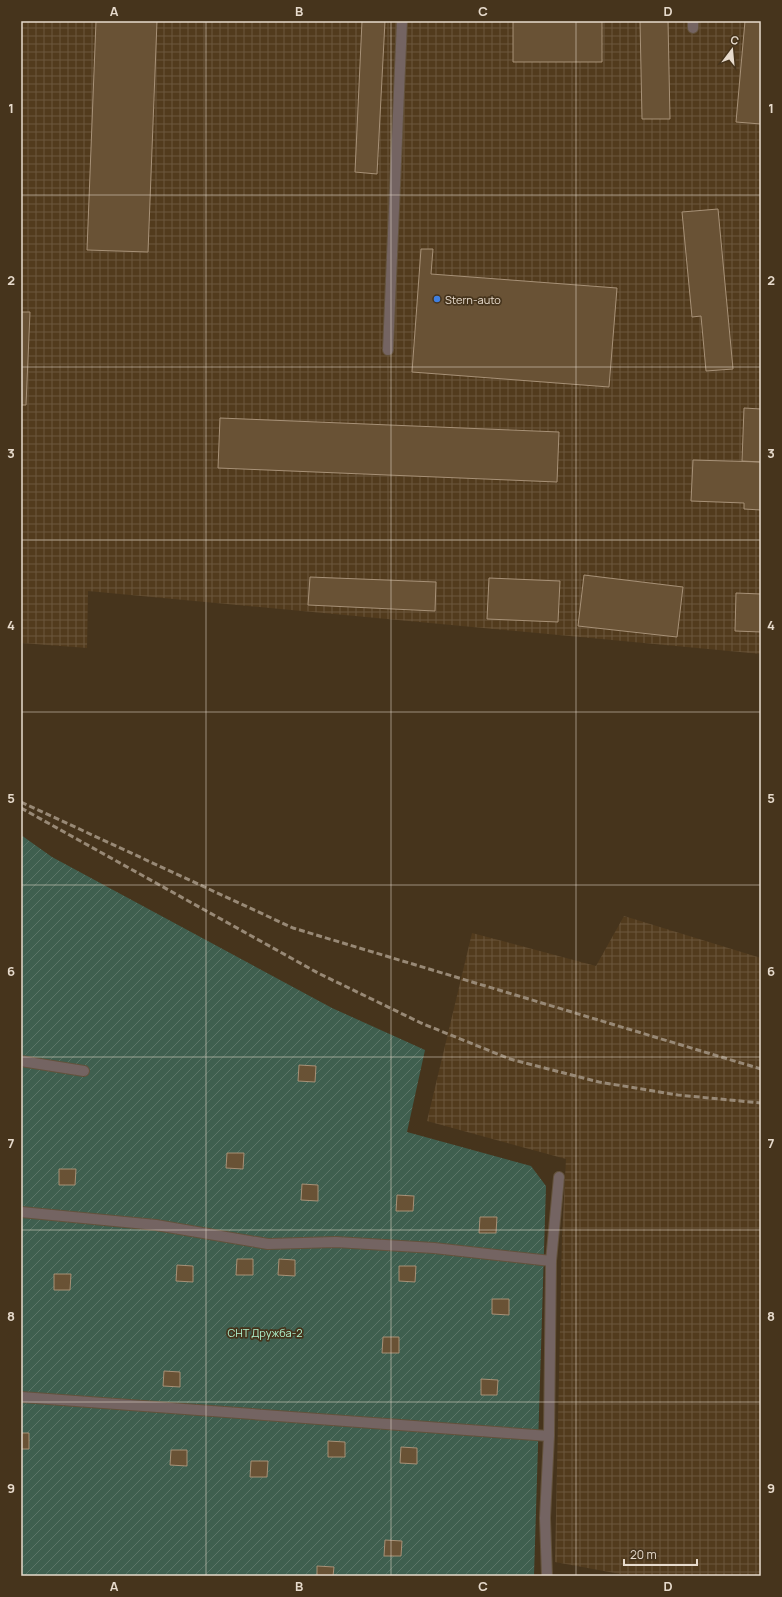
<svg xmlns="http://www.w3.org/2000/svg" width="782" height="1597" font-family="Manrope,sans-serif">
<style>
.industrial{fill:url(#industrial-grid)}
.garden{fill:url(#garden-furrows)}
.building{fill:#695235;stroke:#a79177}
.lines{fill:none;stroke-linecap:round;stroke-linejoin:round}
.service-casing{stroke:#63523c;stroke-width:12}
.service{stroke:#746462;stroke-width:10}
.rail{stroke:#988976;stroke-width:3;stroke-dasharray:6 3;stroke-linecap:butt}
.grid{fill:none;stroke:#e7dbcd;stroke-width:1;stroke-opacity:0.55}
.shop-dot{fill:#3f7fe0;stroke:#46341c;stroke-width:1.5}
.labels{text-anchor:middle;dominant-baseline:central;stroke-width:3.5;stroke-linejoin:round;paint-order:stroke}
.poi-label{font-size:11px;fill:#e7dbcd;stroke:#46341c;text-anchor:start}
.park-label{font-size:11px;fill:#aff3cf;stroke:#46341c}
.neatline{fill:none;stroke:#e7dbcd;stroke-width:1.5}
.grid-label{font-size:13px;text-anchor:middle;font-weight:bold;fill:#e7dbcd}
</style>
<defs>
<pattern id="industrial-grid" width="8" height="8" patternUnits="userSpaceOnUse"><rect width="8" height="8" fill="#523b1d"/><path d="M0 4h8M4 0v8" fill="none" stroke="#6b573d"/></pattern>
<pattern id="garden-furrows" width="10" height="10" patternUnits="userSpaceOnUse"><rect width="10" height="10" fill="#3f5f4f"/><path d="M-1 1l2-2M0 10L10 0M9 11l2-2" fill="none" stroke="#5b7567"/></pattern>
</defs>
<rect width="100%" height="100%" fill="#46341c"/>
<path class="industrial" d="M21 21H761V654L88 591 87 648 21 643Z
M624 916 761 958V1576H631L555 1562 562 1235 566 1159 427 1121 472 933 596 966Z"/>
<path class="garden" d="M21 835 52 857 332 1008 425 1050 407 1132 531 1166 546 1186 534 1576H21Z"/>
<path class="building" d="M96 21H157L148 252 87 250Z
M362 21H385L377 174 355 172Z
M513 21H602V62H513Z
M640 21H668L670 119H642Z
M745 21H761V124L736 122Z
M718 209 733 369 706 371 701 316 692 317 682 212Z
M421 249H433L431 274 617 288 609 387 412 372Z
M21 312H30L26 405H21Z
M744 408 761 409V462L742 461Z
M220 418 559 432 557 482 218 468Z
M693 460 761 462V510L744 509V503L691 501Z
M584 575 683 587 677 637 578 626Z
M310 577 436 582 435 611 308 605Z
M489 578 560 581 558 622 487 619Z
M736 593 761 594V632L735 631Z
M299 1065 316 1066 315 1082 298 1081Z
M227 1153H244L243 1169 226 1168Z
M59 1169H76L75 1185H59Z
M302 1184 318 1185V1201L301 1200Z
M397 1195 414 1196 413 1211H396Z
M480 1217H497L496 1233H479Z
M237 1259H253V1275H236Z
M279 1259 295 1260V1276L278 1275Z
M177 1265 193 1266V1282L176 1281Z
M399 1266H416L415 1282 399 1281Z
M54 1274H71L70 1290H54Z
M492 1299H509V1315L492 1314Z
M383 1337H399V1353H382Z
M164 1371 180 1372V1387L163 1386Z
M481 1379 498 1380 497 1395H481Z
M21 1433H29V1449H21Z
M328 1441 345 1442V1457H328Z
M401 1447 417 1448V1464L400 1463Z
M171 1450H187V1466L170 1465Z
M251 1461H268L267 1477H250Z
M385 1540 402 1541 401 1556H384Z
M317 1566 334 1567 333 1576H317Z"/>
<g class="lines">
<g class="service-casing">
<path id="service" d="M693 28V21
M388 350 402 21
M21 1061 84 1071
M21 1212 156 1225 268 1244 336 1242 434 1248 551 1261
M21 1397 549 1436
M547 1576 545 1518 549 1436 551 1261 559 1177"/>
</g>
<use href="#service" class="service"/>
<path class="rail" d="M21 802 293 928 761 1069
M21 808 318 973 421 1023 510 1059 599 1082 678 1095 761 1103"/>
</g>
<path class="grid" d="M206 21V1576M391 21V1576M576 21V1576M21 195H761M21 367H761M21 540H761M21 712H761M21 885H761M21 1057H761M21 1230H761M21 1402H761"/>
<circle class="shop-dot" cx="437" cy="299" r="4"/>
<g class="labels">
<g class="poi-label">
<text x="445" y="299">Stern-auto</text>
</g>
<g class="park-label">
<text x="265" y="1332">СНТ Дружба-2</text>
</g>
</g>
<rect width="782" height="1597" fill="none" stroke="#46341c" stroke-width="44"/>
<g transform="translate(732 50) rotate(16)" stroke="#46341c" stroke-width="3" paint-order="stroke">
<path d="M0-3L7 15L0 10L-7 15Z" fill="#e7dbcd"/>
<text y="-6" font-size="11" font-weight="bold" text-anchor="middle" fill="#e7dbcd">С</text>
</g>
<path d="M624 1559v6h73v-6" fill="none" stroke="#e7dbcd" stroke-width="2"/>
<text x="630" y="1559" font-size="12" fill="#e7dbcd" stroke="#46341c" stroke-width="3" paint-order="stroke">20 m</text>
<rect x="22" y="22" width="738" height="1553" class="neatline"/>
<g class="grid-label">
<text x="114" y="16">A</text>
<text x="299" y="16">B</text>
<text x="483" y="16">C</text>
<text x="668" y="16">D</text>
<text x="11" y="113">1</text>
<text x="771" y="113">1</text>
<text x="11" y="285">2</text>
<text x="771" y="285">2</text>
<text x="11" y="458">3</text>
<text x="771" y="458">3</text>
<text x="11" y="630">4</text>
<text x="771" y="630">4</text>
<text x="11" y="803">5</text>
<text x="771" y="803">5</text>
<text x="11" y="976">6</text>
<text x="771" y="976">6</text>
<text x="11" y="1148">7</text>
<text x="771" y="1148">7</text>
<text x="11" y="1321">8</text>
<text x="771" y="1321">8</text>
<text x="11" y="1493">9</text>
<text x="771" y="1493">9</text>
<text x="114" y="1591">A</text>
<text x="299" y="1591">B</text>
<text x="483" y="1591">C</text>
<text x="668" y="1591">D</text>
</g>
</svg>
